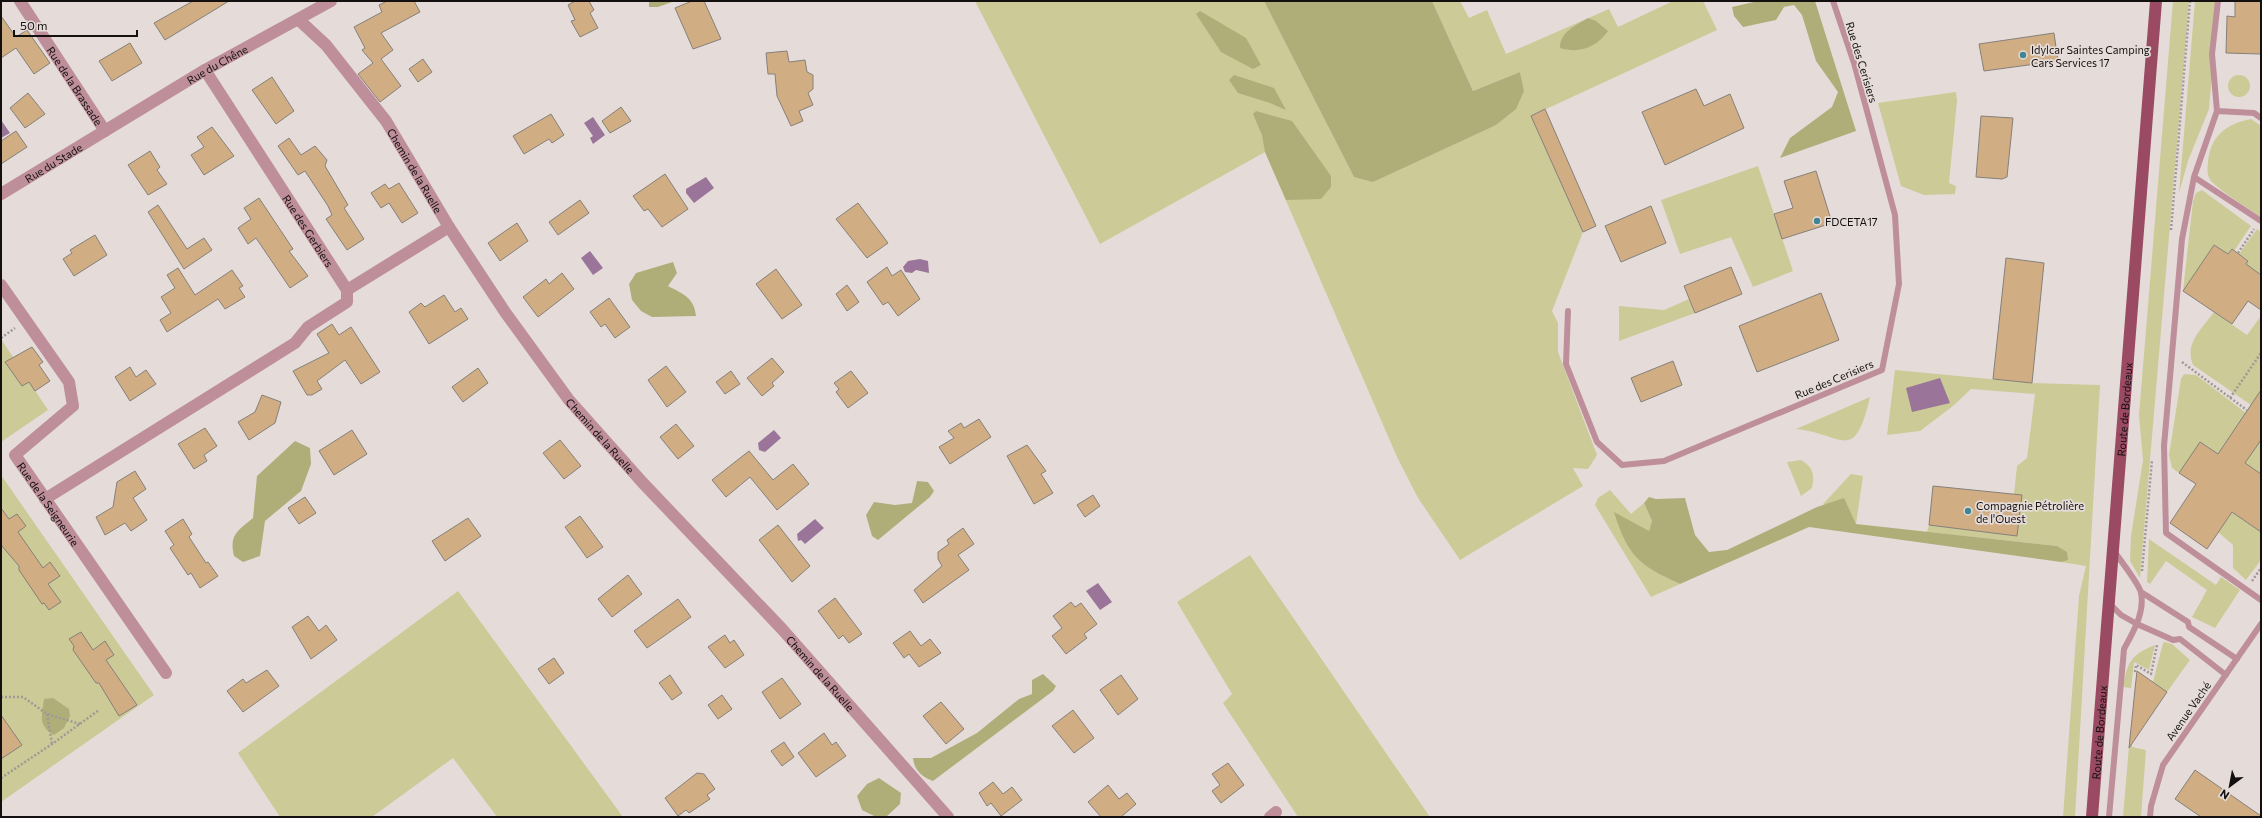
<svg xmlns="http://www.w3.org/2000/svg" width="2262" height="818" font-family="Commissioner,sans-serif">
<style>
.green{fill:#ccca96}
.forest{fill:#afae79}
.water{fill:#9a7499}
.building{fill:#d0ad82;stroke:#85807b}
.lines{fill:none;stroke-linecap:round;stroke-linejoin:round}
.path{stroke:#9f9896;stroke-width:2.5;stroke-dasharray:2 2;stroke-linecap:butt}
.service{stroke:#be8f9b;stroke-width:6}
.minor{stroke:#be8f9b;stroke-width:12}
.tertiary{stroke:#be8f9b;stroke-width:12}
.primary{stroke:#9b4a63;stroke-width:12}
.poi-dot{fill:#408692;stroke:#e5dcda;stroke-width:1.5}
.labels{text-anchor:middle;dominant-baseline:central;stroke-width:3.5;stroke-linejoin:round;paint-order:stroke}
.poi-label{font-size:11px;fill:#13100f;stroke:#e5dcda;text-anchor:start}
.street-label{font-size:11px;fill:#13100f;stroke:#e5dcda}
</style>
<rect width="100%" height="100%" fill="#e5dcda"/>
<path class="green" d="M975 1H1264L1354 177 1524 91 1520 72 1473 91 1432 1H1460L1469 18 1487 10 1506 54 1609 9 1618 27 1673 1H1703L1717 30 1531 116 1583 232 1552 311 1558 323V352L1597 455 1588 469 1573 468 1583 486 1460 560 1418 498 1397 457 1265 152 1100 244Z
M2173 1H2189L2140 578 2130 561 2131 536 2143 460 2139 415Z
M2195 1H2218L2209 109 2188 161 2179 193Z
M2228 86a11 11 0 1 1 22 0a11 11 0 1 1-22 0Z
M1956 92 1957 101 1949 183 1956 186 1955 194 1924 195 1901 186 1878 103Z
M2251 119 2261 126V217C2249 209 2219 190 2211 181 2207 176 2207 169 2208 163 2210 136 2226 124 2251 119Z
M1758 166 1793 271 1753 287 1731 237 1680 254 1661 200Z
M2202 190 2251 226 2234 251 2231 249 2228 254 2214 245 2183 291 2193 201 2196 193Z
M2257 229 2261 232V275L2246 264 2248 260 2239 254Z
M1689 299 1695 313 1619 341V306L1664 310Z
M2214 312 2247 335 2261 316V391L2251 405 2193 365C2184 343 2202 329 2214 312Z
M1 339 48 410 1 442Z
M1895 370 2032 383 2100 385 2075 817H2063L2079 596 2086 566 2061 562 2068 559 2057 546 1927 532 1929 525 2017 535 2022 495 2014 494 2017 466 2027 458 2035 394 1971 389 1953 406 1920 431 1887 435Z
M2184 374 2196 375 2246 413 2218 454 2200 442 2179 473 2172 468 2169 455 2181 379Z
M1870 397C1854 465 1844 434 1796 429Z
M2261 440V474L2245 463Z
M1801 460C1813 467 1815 474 1812 488L1801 496 1787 462Z
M1851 474 1863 476 1856 524 1823 504Z
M1 475 154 695 1 802Z
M1610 490 1631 514 1644 503 1652 521 1649 532 1615 513 1661 575 1680 584 1651 597 1595 505 1598 498Z
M2232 512 2261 532V560L2246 580 2233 568V545L2218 532Z
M2149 539 2216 585 2221 577 2240 590 2215 628 2192 617 2207 590 2166 561 2150 584 2147 582Z
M1250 555 1430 817H1298L1223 703 1232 694 1177 602Z
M458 591 623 817H497L453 758 372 817H280L238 753Z
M2165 642 2172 644 2190 660 2167 692 2153 682 2163 643Z
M2155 645 2149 670 2134 662 2131 688 2123 687C2127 663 2131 654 2155 645Z
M2130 734 2133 735 2132 747 2146 750 2141 817H2123Z"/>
<path class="forest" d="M649 1H675L658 7H649Z
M1264 1H1432L1473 91 1520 72 1524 91 1516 109 1496 125 1373 182 1354 177Z
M1758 1H1815L1856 131 1780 158 1790 138 1832 107 1838 92 1816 61 1802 15 1794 5 1784 7 1776 20 1743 27 1734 16 1732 7Z
M1200 11 1246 38 1261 65 1253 69 1221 52 1196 14Z
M1588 18 1596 21 1608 31C1597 47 1580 54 1560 48 1560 32 1575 26 1588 18Z
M1234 75 1274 88 1286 110 1270 103 1238 93 1229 80Z
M1256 111 1292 121 1331 176V187L1321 199 1286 200 1265 152 1262 135 1253 114Z
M673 262 677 273 668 286C683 294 694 297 696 316L652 317 641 311 632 300 629 284 636 273Z
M295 441 310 448 311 464 301 491 265 521 260 556 243 562 234 556C229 535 237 531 253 518L257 476Z
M917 481 928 482 934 491 930 497 878 540 872 536 866 515 874 502 895 505 912 503Z
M1649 497 1656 499 1685 498 1695 535 1709 552 1727 550 1817 507 1844 498 1856 524 2057 546 2067 552 2068 560 2061 562 1809 527 1680 584C1639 565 1628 557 1614 512L1649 531 1652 521 1644 503Z
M1043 674 1056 686 1053 691 933 781C922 777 914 770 913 758H931L977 733 1019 699 1032 694V680Z
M53 698 69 709 70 716 64 728 54 735C37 725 42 716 44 699Z
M879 778 901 793 900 804 886 817H876L862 810 857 796 867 784Z"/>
<path class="water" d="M593 117 605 135 593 144 590 138 593 136 584 123Z
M1 120 10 133 1 138Z
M706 177 714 188 694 203 686 193V189Z
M590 251 603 268 593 275 581 258Z
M920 259 928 261 929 273 916 270 912 273 905 272 903 267 908 261Z
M1940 378 1950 403 1912 412 1906 388Z
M774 430 781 438 765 452 759 450 758 443Z
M815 519 824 528 805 544 801 540 798 541 797 534Z
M1098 583 1112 602 1100 610 1086 591Z"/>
<path class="building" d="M193 1H229L165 40 154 23Z
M387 1H414L420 12 381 33 393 50 381 59 401 86 380 102 358 74 373 63 362 50 365 48 354 27 382 12 379 5Z
M575 1H589L594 10 590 13 598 28 580 37 571 21 575 20 568 5Z
M692 1H704L721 39 693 49 675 8Z
M2235 1H2261V54L2226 53 2227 16 2235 17Z
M1 16 16 37 27 30 50 63 34 74 16 48 1 58Z
M2054 33 2058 61 1984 71 1979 44Z
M130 43 142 63 112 81 99 61Z
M787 51 789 62 805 60 807 72 813 75V89L808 93 813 105 799 111 803 121 791 126 777 96 775 74H768L766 53Z
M423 59 432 72 418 82 409 69Z
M272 77 294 111 276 124 252 90Z
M1696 89 1704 106 1730 94 1744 128 1665 165 1642 112Z
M28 93 45 114 25 128 10 108Z
M621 107 631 121 610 133 602 121Z
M1545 109 1596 226 1583 232 1531 116Z
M551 114 564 135 552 143 549 139 524 154 513 136Z
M1981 116 2013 118 2007 177 2002 179 1976 177Z
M212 127 234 156 204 175 191 155 204 147 197 137Z
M16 131 27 147 1 164V141Z
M289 138 301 155 315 146 327 160 325 166 348 205 344 208 364 239 347 250 326 219 332 215 328 206 305 171 298 175 278 146Z
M150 151 160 167 157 170 167 184 148 195 128 165Z
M1816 171 1832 223 1782 239 1774 214 1793 208 1784 181Z
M665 174 688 209 662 227 648 209 644 211 633 196Z
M399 183 418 213 402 223 389 203 381 208 371 193 385 184 389 189Z
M259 198 293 249 289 251 308 276 290 288 256 238 248 244 238 228 251 219 244 208Z
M580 200 589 213 558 235 549 222Z
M858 203 888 243 867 258 836 219Z
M158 205 187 249 204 238 212 250 184 269 148 212Z
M1651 206 1666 243 1621 262 1605 226Z
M517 223 528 241 500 261 488 243Z
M95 235 107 255 74 276 63 259 72 253 70 250Z
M2214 245 2228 254 2232 249 2248 261 2246 264 2261 275V310L2248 301 2232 324 2183 291Z
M2006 258 2044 263 2032 383 1993 379Z
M887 267 892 276 901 270 920 299 898 316 888 302 883 305 867 282Z
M1731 267 1742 294 1695 313 1684 286Z
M178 268 195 295 232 270 243 286 239 288 245 297 225 309 218 299 167 332 160 320 171 313 161 297 175 288 167 275Z
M776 269 802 305 782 319 756 284Z
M562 273 574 289 538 317 523 297 546 279 549 284Z
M847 285 859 302 847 311 836 294Z
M1821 293 1839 340 1757 372 1739 326Z
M444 295 455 312 461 308 468 319 429 344 409 312 421 303 425 307Z
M609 298 630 327 615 338 605 324 601 327 590 312Z
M332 324 339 335 351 327 380 372 361 384 345 360 317 381 322 389 312 395H307L293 371 329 353 317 334Z
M32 347 43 362 39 365 50 381 35 391 29 382 22 386 5 362Z
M772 358 784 372 772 383 774 386 762 396 747 378Z
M1673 361 1682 385 1641 402 1631 378Z
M666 366 686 392 667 407 648 380Z
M130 367 136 377 146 370 156 384 130 401 115 377Z
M478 368 488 383 463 402 452 387Z
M731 371 740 384 725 394 716 382Z
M851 371 868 393 848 408 836 392 839 389 834 383Z
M2261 390V440L2245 463 2261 474V532L2232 512 2207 549 2170 523 2196 484 2179 473 2200 442 2218 454Z
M262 395 281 402 275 423 249 440 238 422 255 412Z
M979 419 991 437 950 464 939 447 954 438 948 431 961 423 964 428Z
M676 424 694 446 678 459 660 437Z
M205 428 217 446 204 455 207 461 194 469 178 444Z
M352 430 367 454 334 475 319 451Z
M560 440 581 466 564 479 543 453Z
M1027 445 1046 471 1041 474 1053 493 1034 504 1007 456Z
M749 451 773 480 793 464 809 484 777 510 750 477 726 497 712 480Z
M135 471 146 489 133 498 147 520 131 531 125 523 105 535 96 517 113 507 117 482Z
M1933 486 2022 495 2017 536 1929 525Z
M1093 495 1100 506 1085 517 1077 505Z
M305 497 316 513 299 524 288 508Z
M1 508 9 519 17 514 26 526 18 532 43 568 50 562 60 576 48 584 61 602 49 610 44 603 42 604 19 570V566L1 545Z
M580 516 603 547 587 558 565 527Z
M468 518 481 536 445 561 432 541Z
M183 519 192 534 189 537 206 563 208 562 218 576 200 588 191 573 188 575 170 548 174 545 165 531Z
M778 525 810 566 792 582 759 540Z
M963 528 974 544 958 555 969 570 923 603 914 590 942 566 938 559V552L949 544 947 540Z
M628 575 642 594 612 617 598 599Z
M835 598 862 634 849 643 843 635 839 639 818 611Z
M678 599 691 617 647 648 634 631Z
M1071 602 1075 607 1081 603 1097 624 1084 634 1087 638 1066 654 1052 636 1062 628 1053 616Z
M308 616 319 631 326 625 337 640 311 659 292 627Z
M910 631 921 646 930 639 941 653 919 667 909 654 904 658 893 643Z
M81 632 93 650 105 641 114 655 106 660 137 705 119 716 99 683H96L73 650 74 646 69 639Z
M725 635 730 643 734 640 744 655 725 668 708 647Z
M554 658 564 673 549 684 538 669Z
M267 670 279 686 243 712 227 691 243 679 246 683Z
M2137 671 2167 692 2129 748 2135 689Z
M670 675 682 693 672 700 659 683Z
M1121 675 1138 699 1118 715 1100 690Z
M782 678 801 704 780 719 762 692Z
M722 695 732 709 718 719 708 705Z
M941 702 964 729 946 744 923 716Z
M1073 710 1094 738 1074 753 1052 726Z
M1 715 22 745 1 759Z
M824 733 832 745 836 742 846 756 816 777 798 753Z
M784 742 794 757 782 766 771 751Z
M1228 763 1244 785 1221 803 1212 791 1220 785 1212 774Z
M2195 770 2261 816V817H2201L2175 799Z
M697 773 704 774 715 789 707 795 710 799 689 813 686 810 678 816 665 798Z
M993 782 1003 794 1012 787 1022 800 1001 816 991 803 987 806 979 793Z
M1108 785 1119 799 1127 793 1136 804 1121 817H1101L1088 802Z"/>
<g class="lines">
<path class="path" d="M2171 230 2190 1
M2238 253 2254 229
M1 338 15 328
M2182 362 2248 411
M2230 398 2261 353
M2142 571 2152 460
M2252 581 2261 568
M2135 672 2136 665 2151 674 2157 645
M1 697H23L47 714 80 724
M47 714 52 744
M1 778 52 744 99 710"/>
<path class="service" d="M2217 111 2212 54 2218 1
M2261 118 2254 113 2217 111 2194 177 2261 221
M2194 177 2182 239 2164 446 2166 533 2261 600
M1568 311 1566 364 1597 442 1622 465 1664 461 1882 370 1899 284 1895 215 1854 63 1833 1
M2141 592 2188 622 2189 627 2237 659
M2109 603 2121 615 2137 624 2173 640 2180 639 2226 675
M2109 817 2124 649C2133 632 2145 613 2141 593 2140 585 2120 560 2114 551
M2150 817 2151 806 2163 765 2261 624"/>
<g class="minor">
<path id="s1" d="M20 1 105 131"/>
<path id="s2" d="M299 20 326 45 386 121 449 227 505 312 569 400 642 482 782 629 948 817"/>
<path id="s3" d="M205 70 347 290 449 227"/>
<path id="s4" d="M1 285 69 382 73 406 15 455 166 673"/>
<path d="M45 499 295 343 308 327 347 302V290"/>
<path d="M1270 817 1276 812"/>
</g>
<path class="tertiary" id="s5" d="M1 194 205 70 331 1"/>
<path class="primary" id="s6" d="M2092 817 2156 1"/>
</g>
<g class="poi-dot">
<circle cx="2023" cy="55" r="4"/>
<circle cx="1817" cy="221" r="4"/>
<circle cx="1968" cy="511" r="4"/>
</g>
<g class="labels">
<g class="poi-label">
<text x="2031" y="49">Idylcar Saintes Camping<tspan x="2031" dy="13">Cars Services 17</tspan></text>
<text x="1825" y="221">FDCETA17</text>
<text x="1976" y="505">Compagnie Pétrolière<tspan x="1976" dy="13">de l'Ouest</tspan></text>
</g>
<g class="street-label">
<text transform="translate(1862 62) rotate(73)">Rue des Cerisiers</text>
<text stroke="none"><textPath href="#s5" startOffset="252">Rue du Chêne</textPath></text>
<text stroke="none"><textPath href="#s1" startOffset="101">Rue de la Brassade</textPath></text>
<text stroke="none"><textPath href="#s5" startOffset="61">Rue du Stade</textPath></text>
<text stroke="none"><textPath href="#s2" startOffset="191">Chemin de la Ruelle</textPath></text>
<text stroke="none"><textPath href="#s3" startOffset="191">Rue des Gerbiers</textPath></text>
<text transform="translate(1834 379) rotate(-23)">Rue des Cerisiers</text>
<text stroke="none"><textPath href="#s6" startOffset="409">Route de Bordeaux</textPath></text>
<text stroke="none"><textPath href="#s2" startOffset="515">Chemin de la Ruelle</textPath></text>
<text stroke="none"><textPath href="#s4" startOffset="278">Rue de la Seigneurie</textPath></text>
<text stroke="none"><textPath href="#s2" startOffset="839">Chemin de la Ruelle</textPath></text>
<text transform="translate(2188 711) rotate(-55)">Avenue Vaché</text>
<text stroke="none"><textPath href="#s6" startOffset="85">Route de Bordeaux</textPath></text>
</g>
</g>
<rect width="2262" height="818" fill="none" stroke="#13100f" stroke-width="4"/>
<g transform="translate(2230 786) rotate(212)" stroke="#e5dcda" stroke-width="3" paint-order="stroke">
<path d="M0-3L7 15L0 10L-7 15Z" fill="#13100f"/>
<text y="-6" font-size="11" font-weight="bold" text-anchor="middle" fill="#13100f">N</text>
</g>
<path d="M14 30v6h123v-6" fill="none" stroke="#13100f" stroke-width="2"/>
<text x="20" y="30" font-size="12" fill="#13100f" stroke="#e5dcda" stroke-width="3" paint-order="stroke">50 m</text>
</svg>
